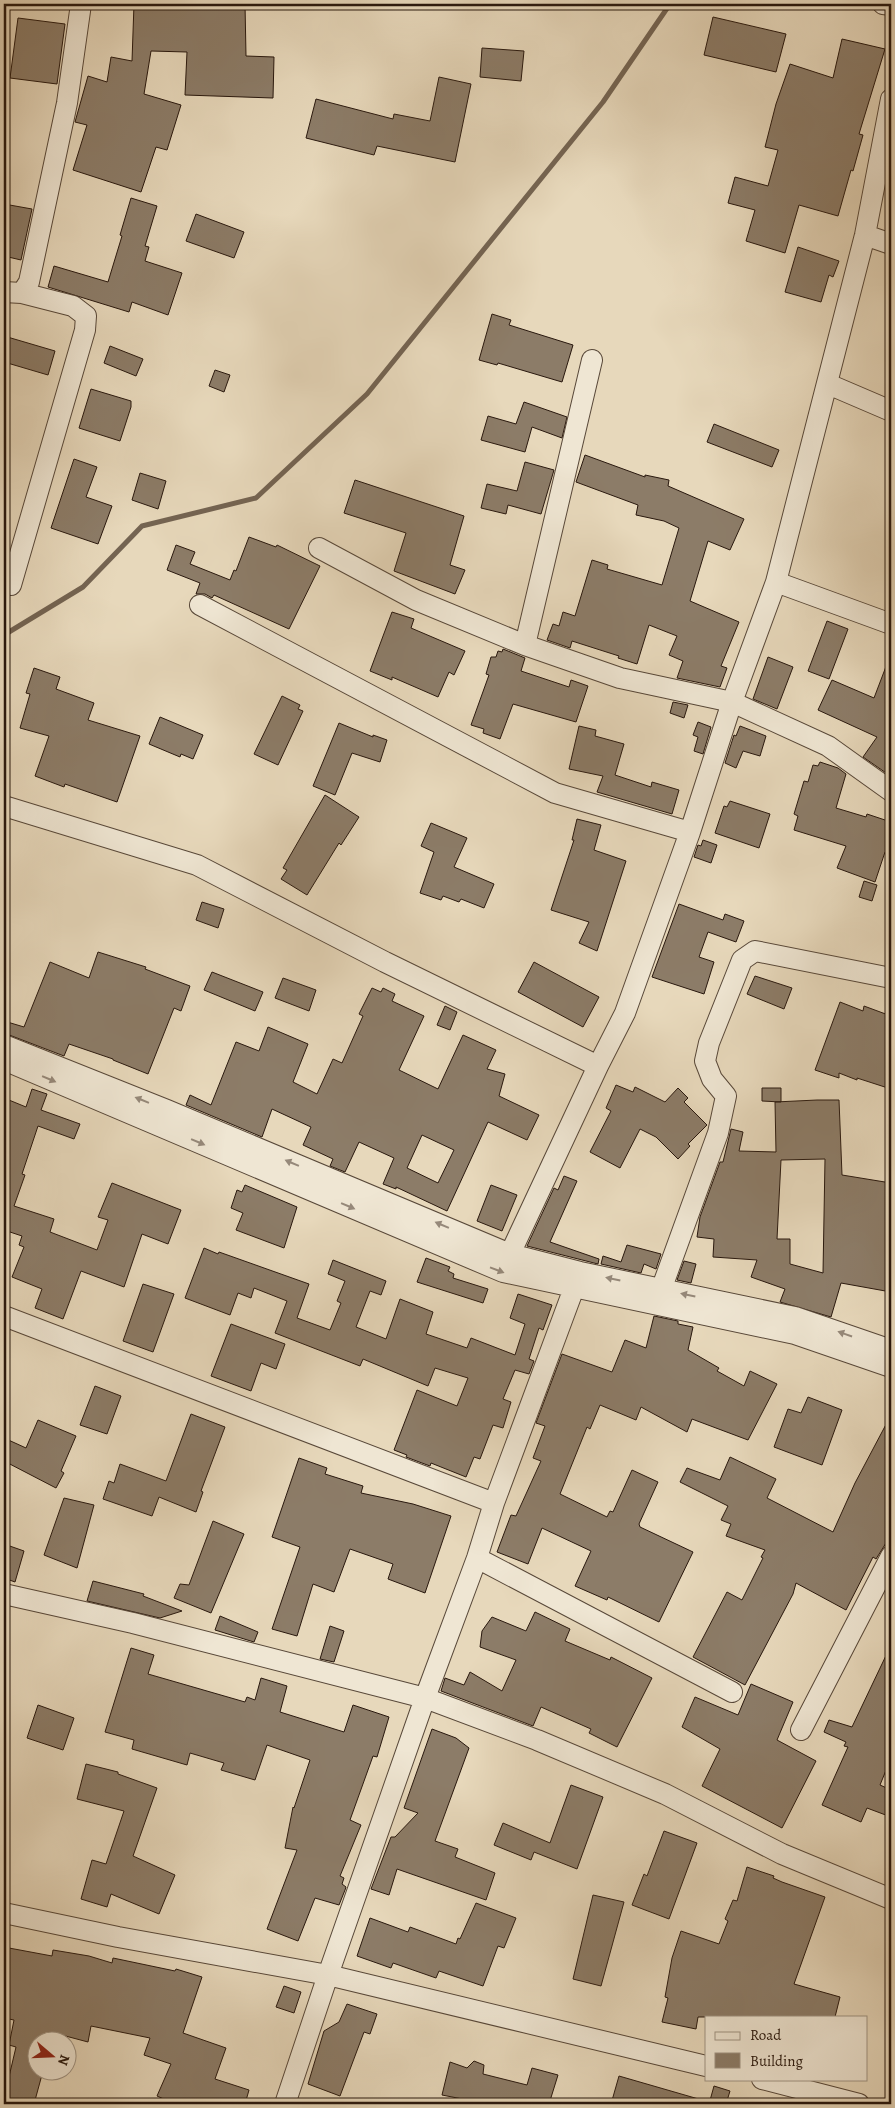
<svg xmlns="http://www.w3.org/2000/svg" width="895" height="2108" font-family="Alegreya,serif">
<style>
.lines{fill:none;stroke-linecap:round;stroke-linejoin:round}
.stream{stroke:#746452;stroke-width:5}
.building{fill:#8c7c68;stroke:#29180e;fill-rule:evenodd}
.minor-casing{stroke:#584839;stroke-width:22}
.minor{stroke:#efe6d3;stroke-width:20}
.oneway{fill:#96897a}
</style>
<rect width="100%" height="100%" fill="#e7d8bb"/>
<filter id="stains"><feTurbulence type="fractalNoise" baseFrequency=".004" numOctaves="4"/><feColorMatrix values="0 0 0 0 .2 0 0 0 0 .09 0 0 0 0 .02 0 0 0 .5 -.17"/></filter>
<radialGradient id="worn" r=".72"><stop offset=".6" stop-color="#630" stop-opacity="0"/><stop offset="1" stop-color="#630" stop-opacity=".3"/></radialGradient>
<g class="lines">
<path class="stream" d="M4 635 83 587 142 526 256 498 367 394 603 102 670 4"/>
</g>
<path class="building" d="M134 4 206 6 207 4H245L246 56 274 57 273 98 185 95 187 52 151 51 144 94 181 105 167 150 156 147 141 192 73 170 87 125 75 122 88 76 107 82 111 57 132 61Z
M713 17 786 34 776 72 704 55Z
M18 18 65 24 57 84 10 78Z
M842 39 885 49 859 134 863 135 853 171 851 170 838 216 799 205 785 253 746 241 755 210 728 203 735 177 768 186 778 150 765 147 776 104 790 64 833 78Z
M482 48 524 51 521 81 480 77Z
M439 77 471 84 455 162 377 146 374 155 306 138 316 99 393 119 394 114 430 121Z
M131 198 157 206 145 246 149 247 145 261 182 273 168 315 132 302 129 312 48 287 54 266 108 282 122 236 120 235Z
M4 204 32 209 21 260 4 256Z
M196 214 244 232 234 258 186 241Z
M798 247 839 261 833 277 829 275 821 302 785 292Z
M492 314 511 320 509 325 573 345 562 382 498 363 497 365 479 360Z
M4 336 55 351 48 375 4 362Z
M110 346 143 359 136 376 104 363Z
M215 370 230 375 224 392 209 386Z
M91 389 131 401V407L120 441 79 428Z
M524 402 567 417 562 438 532 427 525 452 481 440 488 416 516 424Z
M714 424 779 450 772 467 707 442Z
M585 455 645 477V475L669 480 668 486 744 519 730 550 708 541 690 601 739 622 721 666 727 668 720 687 677 678 683 661 669 655 677 636 649 625 637 664 618 658 619 656 572 641 570 648 547 640 553 624 559 626 563 612 575 616 592 560 608 565 607 569 662 585 679 528 664 521 636 515 638 505 576 482Z
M74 459 97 467 86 497 112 506 98 544 51 528Z
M525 462 554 470 541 514 508 505 506 514 481 508 487 484 517 491Z
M140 473 166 481 158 509 132 500Z
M355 480 464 516 450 565 465 570 455 594 394 571 406 533 344 513Z
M249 537 276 547 277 545 320 566 289 629 214 595 212 598 205 594H196L200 583 167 570 176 545 195 552 190 564 230 580 234 570 236 571Z
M392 612 414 619 411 628 465 651 454 675 449 672 438 697 392 677V680L370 671Z
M827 621 848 629 829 679 808 671Z
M503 649 525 658 521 671 569 687 571 680 588 686 576 722 513 704 500 739 483 733 484 729 471 725 489 675 486 674 491 657H496L498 651 502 652Z
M890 656H891V771L889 775 863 757 877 737 818 710 832 680 874 698Z
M768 657 793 667 777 709 753 699Z
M34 668 60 677 56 689 94 703 88 720 140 736 117 802 65 784 64 787 35 776 49 736 20 728 30 694 26 693Z
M282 696 300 705 298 709 303 711 278 765 254 754Z
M673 702 688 705 684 718 670 713Z
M160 717 203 735 193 759 181 754 180 757 149 744Z
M698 722 711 727 703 754 694 751 698 737 693 735Z
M339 723 373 737V735L387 740 380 762 352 753 335 795 313 786Z
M579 726 596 730 595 736 624 744 615 775 651 787 652 782 679 790 672 814 597 792 603 776 569 769Z
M740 726 766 736 760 756 743 751 736 768 725 763 734 735 736 736Z
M820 762 838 768 846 774 836 808 866 817 867 814 891 822V854L885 852 875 882 837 868 846 846 794 830 798 816 794 814 804 781 808 782 813 765 818 766Z
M325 795 359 817 341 845 339 843 307 895 281 879 287 870 283 868Z
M730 801 770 814 759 848 715 833 724 806 727 807Z
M577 819 601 825 594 850 626 861 597 951 579 943 589 922 551 910 574 840H572Z
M431 823 467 838 454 867 494 884 484 908 461 899 459 902 443 896 441 900 420 893 434 852 421 846Z
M703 840 717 845 711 863 694 857 698 845 701 846Z
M864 881 877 885 872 901 859 897Z
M202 902 224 909 218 928 196 920Z
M679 904 723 920 725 914 744 921 736 942 708 932 699 957 714 962 704 994 652 977Z
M98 952 146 967 145 969 190 986 181 1011 174 1008 148 1074 113 1060V1059L69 1044 64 1056 4 1033V1021L24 1027 50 962 89 978Z
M534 962 599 997 583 1027 518 992Z
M212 972 263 992 255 1011 204 990Z
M755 976 792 988 784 1009 747 994Z
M283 978 316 990 309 1011 275 998Z
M372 988 381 992 383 988 395 994 392 1001 424 1016 399 1070 438 1089 463 1035 496 1050 487 1069 505 1074 499 1096 539 1115 527 1140 488 1122 447 1211 396 1187V1189L383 1184 394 1158 359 1142 345 1172 330 1166 333 1159 303 1145 311 1127 272 1109 262 1137 186 1105 190 1095 211 1105 236 1042 259 1051 268 1027 308 1044 293 1082 317 1094 333 1059 342 1063 363 1016 359 1014ZM422 1135 454 1150 438 1183 407 1168Z
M840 1002 863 1011 864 1006 891 1016V1089L857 1078V1080L839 1073V1078L815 1070Z
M445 1006 457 1012 450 1030 437 1025Z
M616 1085 633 1092 635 1087 665 1102 678 1088 688 1098 684 1102 707 1125 688 1144 690 1146 678 1159 656 1137 640 1129 620 1168 590 1152 611 1111 606 1108Z
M762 1088H781V1102L762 1101Z
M32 1089 47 1094 41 1110 80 1124 74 1139 38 1126 22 1174 25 1175 14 1206 54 1219 50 1232 97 1250 108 1220 98 1217 112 1183 181 1210 168 1244 142 1234 124 1287 81 1271 63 1319 35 1308 42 1289 12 1277 24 1247 19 1245 22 1236 4 1230V1147L9 1132 4 1129V1098L26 1107Z
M817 1100H839L842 1175 891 1183V1292L841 1283 831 1317 780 1302 785 1289 751 1277 757 1260 713 1257 714 1239 697 1237 700 1217 720 1162H723L731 1129 743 1132 739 1151 776 1152 775 1102ZM825 1159 823 1273 790 1264V1239H777L781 1160Z
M564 1176 577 1181 550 1242 599 1259 598 1264 527 1246 554 1188 558 1190Z
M245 1185 297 1207 284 1248 236 1230 243 1213 231 1208 237 1190 242 1192Z
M491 1185 517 1195 502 1231 477 1221Z
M627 1245 661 1254 656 1269 644 1264 641 1273 601 1264 603 1256 621 1262Z
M204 1248 218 1254 219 1252 309 1284 297 1318 330 1330 341 1303 337 1301 345 1281 328 1274 333 1260 386 1281 381 1295 370 1291 356 1327 386 1339 400 1299 433 1312 426 1334 467 1348 471 1338 515 1355 525 1324 510 1318 518 1294 552 1305 543 1330 539 1328 529 1359 534 1361 529 1374 515 1370 503 1399 511 1402 503 1428 493 1425 480 1459 474 1457 466 1477 431 1463 430 1466 406 1457 407 1455 394 1450 417 1390 457 1406 468 1378 435 1368 428 1386 363 1359 360 1366 275 1333 287 1301 254 1288 251 1298 238 1293 230 1315 185 1298Z
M426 1258 450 1267 448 1271 454 1274 453 1278 488 1289 483 1303 417 1282Z
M684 1261 696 1264 691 1283 677 1280Z
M143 1284 174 1294 153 1352 123 1341Z
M654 1316 678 1321V1324L693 1327 688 1350 719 1368 717 1371 744 1386 750 1371 777 1384 748 1440 692 1419 687 1432 641 1407 636 1420 600 1405 590 1429 587 1427 560 1494 607 1517 610 1511 613 1512 632 1470 658 1482 639 1524 640 1527 693 1552 659 1622 608 1597 607 1600 575 1586 591 1551 542 1528 528 1564 497 1552 511 1515 516 1516 541 1461 533 1458 545 1426 536 1423 562 1354 612 1372 625 1340 646 1348Z
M231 1324 285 1344 276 1369 261 1363 251 1391 211 1376Z
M95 1386 121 1396 107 1434 80 1425Z
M808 1397 842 1410 822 1465 774 1447 788 1409 801 1413Z
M191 1414 225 1427 201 1491 203 1492 196 1512 159 1497 152 1516 103 1499 109 1481 114 1483 120 1464 166 1481Z
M891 1415V1482L886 1492 891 1494V1535L876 1559 873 1557 846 1610 796 1583 793 1594 745 1685 693 1657 727 1592 742 1600 763 1558 761 1557 765 1550 726 1536 731 1524 721 1520 728 1506 680 1482 687 1468 720 1480 730 1457 776 1479 767 1498 833 1532 855 1483Z
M38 1420 76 1436 61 1471 64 1473 56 1488 4 1461V1438L26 1448Z
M299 1458 327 1468 325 1474 363 1486 361 1493 413 1504 451 1516 425 1593 388 1579 393 1564 350 1549 334 1592 313 1584 297 1636 272 1629 300 1547 272 1537Z
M64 1498 94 1505 77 1568 44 1555Z
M213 1521 244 1534 211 1613 174 1598 180 1584 189 1585Z
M4 1544 24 1551 15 1582 4 1578Z
M93 1581 144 1594 143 1596 182 1611 160 1618 87 1601Z
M535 1612 570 1629 565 1641 610 1660 611 1657 652 1678 617 1747 589 1733 591 1729 541 1707 533 1726 441 1691 445 1678 464 1685 470 1672 502 1691 516 1660 480 1647 482 1631 492 1617 526 1631Z
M220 1616 258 1632 254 1642 215 1630Z
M330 1626 344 1631 334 1662 320 1659Z
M891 1645V1758L880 1785 891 1790V1817L867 1808 861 1822 822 1805 848 1747 844 1746 846 1742 824 1732 829 1720 852 1727Z
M131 1648 154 1655 148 1674 245 1702 247 1697 255 1700 261 1678 287 1686 280 1712 344 1732 353 1705 389 1717 377 1757 373 1756 350 1820 361 1825 340 1876 344 1878 342 1884 346 1887 345 1890 339 1905 315 1898 298 1941 267 1929 297 1850 285 1848 293 1807 294 1808 310 1760 267 1745 255 1780 221 1770 224 1763 190 1753 187 1765 132 1749 134 1740 105 1732Z
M751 1684 793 1702 777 1740 816 1761 782 1828 702 1786 720 1749 682 1727 695 1697 738 1715Z
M38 1705 74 1718 63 1750 27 1738Z
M432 1729 456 1738 469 1748 435 1841 458 1849 455 1857 495 1873 486 1900 397 1869 389 1895 371 1889 391 1837H395L418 1813 404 1808Z
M86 1764 118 1772V1774L157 1788 133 1856 175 1875 159 1914 111 1894 107 1907 81 1899 92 1860 106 1864 124 1811 77 1799Z
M571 1785 603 1797 577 1869 534 1852 531 1860 494 1845 503 1823 550 1843Z
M664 1831 697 1843 669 1919 632 1905 644 1874 647 1876Z
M747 1867 774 1876 773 1878 782 1882 825 1897 794 1984 840 1997 835 2017H698L696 2029 662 2022 668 1998 665 1997 672 1958 681 1931 719 1944 728 1921 725 1919 733 1900 737 1901Z
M593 1895 624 1902 601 1986 573 1979Z
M476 1903 516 1918 504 1948 498 1946 483 1986 439 1971 436 1978 393 1963 391 1968 357 1956 370 1918 408 1932 410 1927 456 1944 458 1938 460 1939Z
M9 1948 52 1956 53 1950 89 1956 112 1963 113 1958 175 1971 176 1969 202 1977 183 2033 226 2048 215 2079 249 2090 245 2104H175L157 2096 171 2064 144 2055 150 2038 91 2026 88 2042 58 2034 57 2040H38V2070L43 2071 34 2104H19L4 2098 16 2047 9 2045 14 2020 4 2018V1949L9 1951Z
M284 1986 301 1992 294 2013 276 2007Z
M347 2004 377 2014 370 2034 364 2032 340 2096 308 2084 324 2031 339 2022Z
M474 2061 484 2065 483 2074 527 2085 532 2068 558 2075 549 2104H488L442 2095 450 2062 467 2068Z
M619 2076 702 2100 701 2104H611Z
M714 2086 730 2091 726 2104H709Z"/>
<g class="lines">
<g class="minor-casing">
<path id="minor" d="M883 4 891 5
M865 235 891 244
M4 292 22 293 73 306 86 316 85 330 11 585
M22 293 29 282 67 103 81 4
M828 384 891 411
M319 548 416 600 525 645 620 678 732 702 828 746 891 791
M776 582 891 624
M200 605 555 793 690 832
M525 645 592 360
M4 806 197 865 385 962 598 1066
M4 1045 167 1110 510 1254 580 1272 795 1317 891 1350
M4 1060 503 1272 795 1334 891 1367
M510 1254 598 1066 625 1013 690 832 732 702 776 582 865 235 891 99
M661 1290 718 1133 726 1096 712 1079 705 1061 709 1043 742 960 755 951 891 978
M4 1316 494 1503
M477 1558 732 1692
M4 1594 133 1623 425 1698 537 1740 665 1794 782 1854 891 1899
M801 1730 891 1556
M4 1913 118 1937 328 1975 706 2066
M762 2079 859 2104
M285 2104 328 1975 425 1698 477 1558 494 1503 574 1288"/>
</g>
<use href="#minor" class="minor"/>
</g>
<defs><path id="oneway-solid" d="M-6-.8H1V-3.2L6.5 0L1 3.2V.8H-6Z" transform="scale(1.25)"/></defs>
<g class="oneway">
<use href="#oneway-solid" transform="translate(49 1079) rotate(23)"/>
<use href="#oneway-solid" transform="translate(142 1100) rotate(-158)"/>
<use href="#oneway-solid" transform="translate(198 1142) rotate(23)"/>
<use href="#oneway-solid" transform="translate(292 1163) rotate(-157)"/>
<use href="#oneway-solid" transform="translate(348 1206) rotate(23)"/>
<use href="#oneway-solid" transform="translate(442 1225) rotate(-157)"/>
<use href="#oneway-solid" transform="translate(497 1270) rotate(21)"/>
<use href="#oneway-solid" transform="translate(613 1279) rotate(-168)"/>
<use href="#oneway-solid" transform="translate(688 1295) rotate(-168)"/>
<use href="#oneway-solid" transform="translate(845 1334) rotate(-161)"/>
</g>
<rect width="895" height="2108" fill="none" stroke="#e7d8bb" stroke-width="20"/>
<rect x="5" y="5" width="885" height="2098" fill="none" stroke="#29180e" stroke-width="2.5"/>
<rect x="10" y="10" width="875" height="2088" fill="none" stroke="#29180e"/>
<rect x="705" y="2016" width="162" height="65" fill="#efe6d3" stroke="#a09484"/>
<rect x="715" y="2032" width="25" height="8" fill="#efe6d3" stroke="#a09484"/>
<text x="750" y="2040" font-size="15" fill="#29180e">Road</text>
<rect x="715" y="2053" width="25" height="15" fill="#8c7c68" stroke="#a09484"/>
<text x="750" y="2066" font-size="15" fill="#29180e">Building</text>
<g transform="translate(52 2056) rotate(109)"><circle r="24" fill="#efe6d3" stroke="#a09484"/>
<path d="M0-4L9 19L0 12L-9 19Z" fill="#8f2418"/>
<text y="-8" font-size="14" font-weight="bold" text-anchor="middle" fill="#29180e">N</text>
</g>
<rect width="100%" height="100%" filter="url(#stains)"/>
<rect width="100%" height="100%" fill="url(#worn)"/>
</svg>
